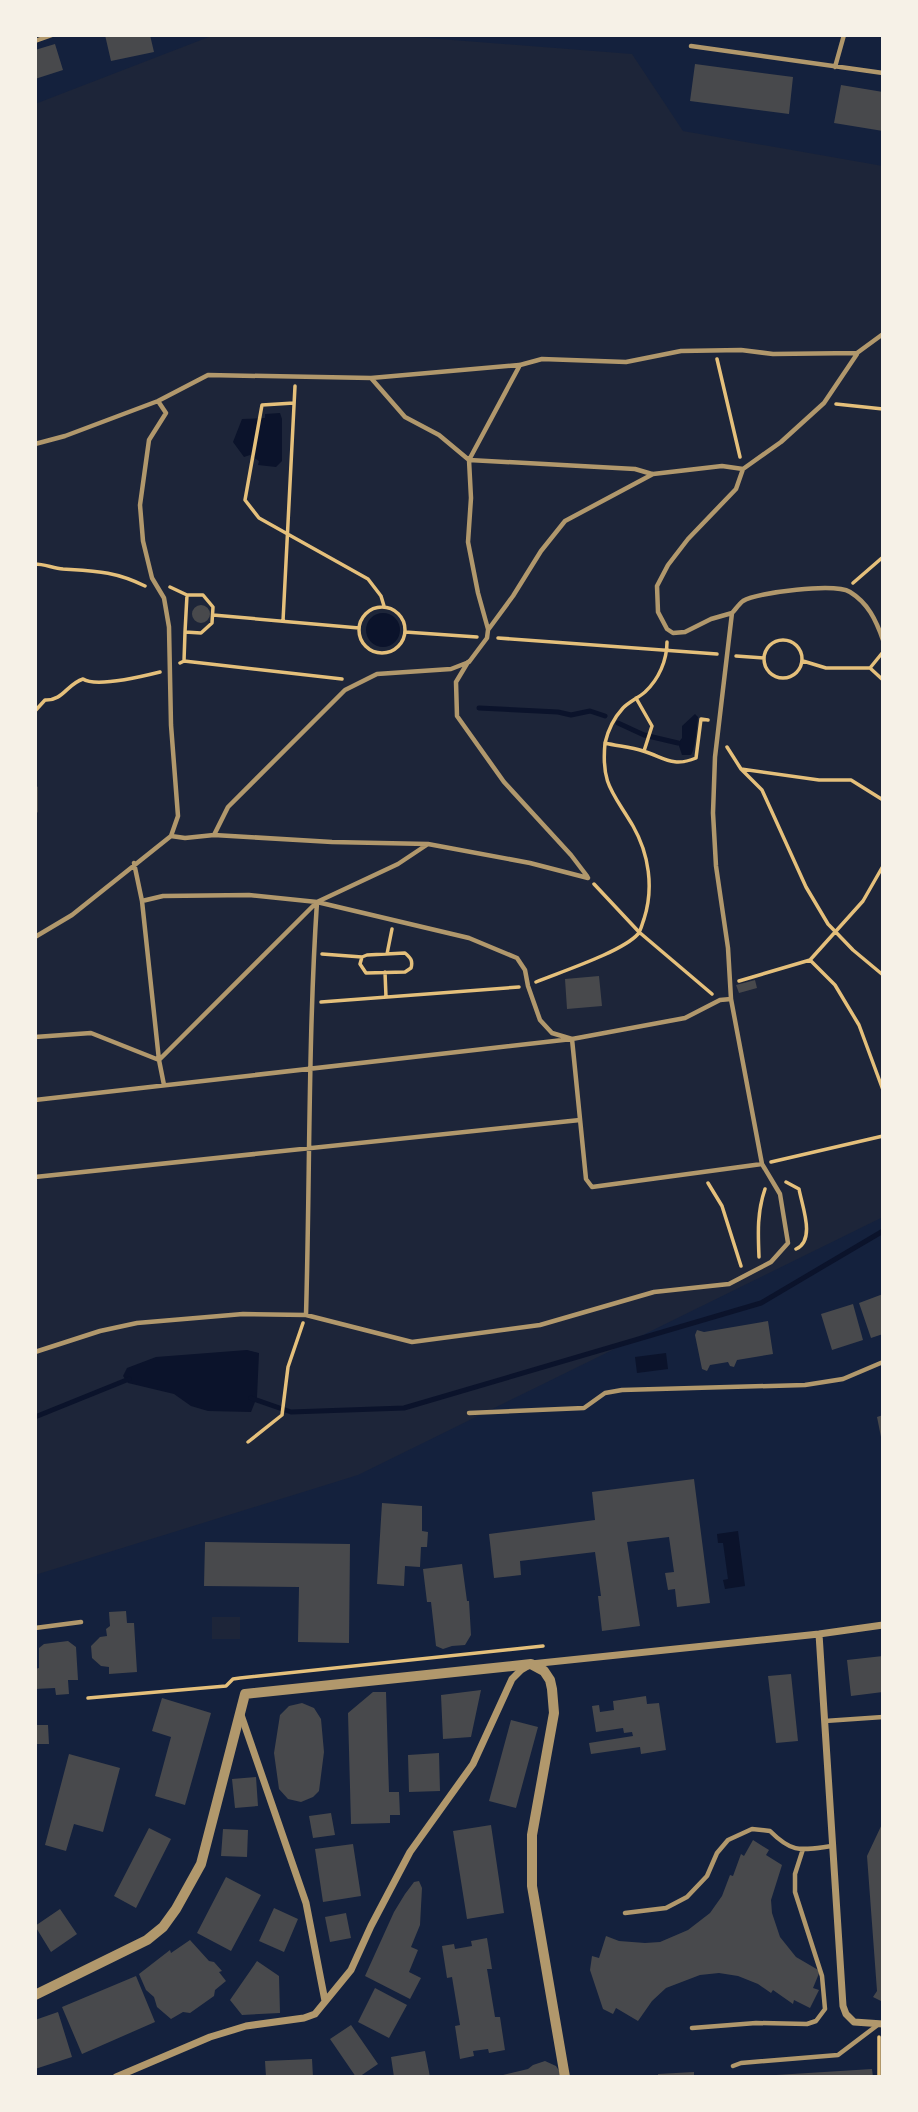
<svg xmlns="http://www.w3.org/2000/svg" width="918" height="2112" font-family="Overpass,sans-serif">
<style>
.green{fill:#1d2539}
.water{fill:#0b132b}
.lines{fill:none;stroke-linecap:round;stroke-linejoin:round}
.stream{stroke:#0b132b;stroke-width:5}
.building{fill:#48494c}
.path{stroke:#e5c07b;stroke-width:3.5}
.service{stroke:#b1986c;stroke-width:4.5}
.minor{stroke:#b1986c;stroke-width:7}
.tertiary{stroke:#b1986c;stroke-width:10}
</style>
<rect width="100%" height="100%" fill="#14213d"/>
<path class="green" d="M214 35H389L632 54 683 131 883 166V1217L358 1475 35 1575V104Z
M212 1617H240V1639H212Z"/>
<path class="water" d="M280 413 282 419V461L276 467 258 465 259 461 250 455 244 457 233 442 242 419 265 418V414Z
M366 630a17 17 0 1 1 34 0a17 17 0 1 1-34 0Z
M695 714 698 717C697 727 695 750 691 755H682L678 743 682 738V726Z
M247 1350 259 1353 257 1397 251 1412 208 1411 191 1406 174 1394 128 1383 123 1376 127 1368 156 1357Z
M666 1353 668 1369 637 1373 635 1357Z
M738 1531 745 1586 725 1589 723 1580 728 1579 723 1543H718L717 1534Z"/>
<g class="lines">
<path class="stream" d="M479 708 558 712 571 715 590 711 605 716
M618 723 644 735 678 743
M251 1398 291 1412 404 1408 761 1303 883 1231
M35 1417 129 1379"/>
</g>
<path class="building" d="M105 35H150L154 52 111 61Z
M55 44 63 70 35 79V50Z
M695 64 793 77 789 114 690 101Z
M841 85 883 92V131L834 123Z
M192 614a9 9 0 1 1 18 0a9 9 0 1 1-18 0Z
M599 976 602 1006 567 1009 565 979Z
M755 980 757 988 739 993 736 985Z
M883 1294V1334L871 1338 859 1303Z
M853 1304 863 1340 832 1350 821 1314Z
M768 1321 773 1354 737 1360 734 1367 730 1366 728 1362 710 1365 707 1371 702 1369 695 1335 697 1330 704 1332Z
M883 1415V1442H882L877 1417Z
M694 1479 710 1603 677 1607 675 1589 668 1590 665 1573 674 1572 669 1537 627 1542 640 1626 602 1631 598 1596H601L595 1552 520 1561 521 1575 494 1578 489 1534 595 1520 592 1492Z
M382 1503 422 1506V1531L428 1532 427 1547H421L420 1567 405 1566 404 1586 377 1584Z
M205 1542 350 1544 349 1643 298 1642 299 1587 204 1586Z
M462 1564 467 1601H469L471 1635 465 1645 452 1646 443 1649 436 1646 431 1602H427L423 1569Z
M126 1611 127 1623H134L137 1672 109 1674V1667L101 1666 92 1658 91 1646 100 1637 107 1636 106 1629 110 1626 109 1612Z
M68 1641 76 1647 78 1680H68L69 1694 56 1695 55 1688 35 1689V1669L39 1668V1648L44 1644Z
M883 1656V1692L851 1696 847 1660Z
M791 1674 798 1741 776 1743 768 1676Z
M481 1690 471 1737 443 1739 441 1695Z
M373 1692H386L389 1792H399L400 1815H390V1823L351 1824 348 1713Z
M646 1696 647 1704 659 1703 666 1750 641 1754 640 1747 591 1754 589 1743 633 1736 632 1732 624 1733 623 1728 596 1732 592 1706 599 1705 600 1712 614 1710 613 1701Z
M162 1698 211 1713 185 1805 155 1796 171 1737 152 1731Z
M302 1703 314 1708 321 1719 324 1752 319 1791 313 1797 301 1802 288 1799 279 1789 274 1753 280 1715 289 1706Z
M511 1720 538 1727 516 1808 489 1801Z
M35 1725H48L49 1744H35Z
M439 1753 440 1791 409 1792 408 1755Z
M69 1754 120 1768 103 1832 74 1824 66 1851 45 1845Z
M256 1777 258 1806 235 1808 232 1779Z
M331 1813 335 1835 313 1838 309 1816Z
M883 1822V2002L873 1997 877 1991 867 1856Z
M491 1825 504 1913 467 1919 453 1831Z
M149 1828 171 1839 136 1908 114 1896Z
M223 1829 248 1830 247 1857 221 1856Z
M753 1840 769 1850 766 1855 782 1865 771 1900 772 1913 780 1937 796 1957 820 1971 813 1988 819 1990 810 2008 794 2000 793 2004 773 1990 771 1993 758 1984 738 1976 719 1973 700 1975 666 1988 652 2001 638 2021 616 2008 613 2014 603 2009 590 1970 592 1956 599 1958 606 1936 619 1941 645 1943 660 1942 688 1930 710 1913 722 1896 730 1875 733 1876 741 1854 744 1856Z
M353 1844 361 1896 323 1902 315 1849Z
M226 1877 261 1895 231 1951 197 1933Z
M419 1881 422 1888 420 1925 411 1947 418 1950 409 1972 421 1978 410 1999 365 1976 394 1912 405 1894 414 1882Z
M274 1908 298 1919 284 1952 259 1941Z
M60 1909 77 1934 51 1952 35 1926Z
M346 1913 351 1938 330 1942 325 1917Z
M487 1938 492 1969H487L495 2017H500L505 2050 489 2053 488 2049 473 2051 474 2056 460 2059 455 2026 460 2025 452 1977 447 1978 442 1946 454 1944 455 1949 472 1946 471 1941Z
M190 1940 209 1961 214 1962 222 1971 219 1972 226 1981 215 1990 214 1996 190 2013 183 2012 171 2019 157 2007 154 1997 146 1990 139 1974 170 1950 171 1953Z
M257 1961 279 1976 280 2013 242 2015 230 2000Z
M136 1976 155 2022 82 2054 62 2007Z
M375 1988 407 2005 389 2038 358 2022Z
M58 2012 72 2057 35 2069V2020Z
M351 2025 378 2064 359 2077H356L330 2039Z
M425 2051 430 2077H394L391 2057Z
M312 2059 313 2077H266L265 2061Z
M545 2061 556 2066 563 2077H495L528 2069 533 2065Z
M872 2069 873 2077H776V2075Z
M694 2072V2077H658V2074Z"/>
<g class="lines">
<path class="path" d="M717 359 740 457
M294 403 262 405 245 500 259 518 368 579 381 596 384 606
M836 404 883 409
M35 564C44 564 53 568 63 569 95 571 115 571 145 586
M853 583 883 557
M170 587 187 595H203L213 607 212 623 201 633 185 632 187 595
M359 630a23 23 0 1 1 46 0a23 23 0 1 1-46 0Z
M213 615 359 628
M283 621 295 386
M405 632 477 637
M498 638 717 654
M764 659a19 19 0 1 1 38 0a19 19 0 1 1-38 0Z
M667 642C667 660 659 679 645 692 638 698 629 702 623 708 613 719 608 730 605 743 617 746 631 747 643 751 664 757 672 768 696 758L701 719 708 720
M736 656 764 658
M184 661 185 632
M803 661 826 668H870L883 652
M180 663 184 661 342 679
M870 668 883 680
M636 698 652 726 644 751
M35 711 45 700C63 701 67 684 83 679 96 688 144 676 160 672
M727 747 741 769 762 790 806 887 828 924 853 950 883 975
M741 769 819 780H851L883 800
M594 884 639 932 712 994
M405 953C411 958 413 961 411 968L405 972 366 973 360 964 362 957 367 955Z
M322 954 362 957
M387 954 392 929
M810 960 835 985 859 1025 883 1090
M385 972 386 997
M739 981 810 960 863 901 883 866
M536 982C560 972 622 952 638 934 641 930 642 924 644 919 654 888 649 854 633 826 613 792 601 785 605 743
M321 1002 519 987
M771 1162 883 1136
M786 1182 799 1189C802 1206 816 1240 796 1249
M708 1183 722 1206 741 1266
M759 1257C758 1233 757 1212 765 1189
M248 1442 282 1415 288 1367 303 1323
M88 1698 226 1686 233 1679 240 1678 543 1646
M879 2037V2077"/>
<path class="service" d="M35 41 52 35
M691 46 883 73
M835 67 844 35
M371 378 519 365
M35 444 65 436 158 401 208 375 371 378 405 417 439 435 469 460 520 365 542 359 626 362 681 351 741 350 773 354 857 353 883 334
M732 613 711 619 685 632 673 633 667 629 658 612 657 586 668 565 688 539 736 489 743 469 781 442 824 403 857 354
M488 629 478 593 468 542 471 498 469 460 635 469 652 474
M468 662 456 682 457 716 504 782 571 855 587 876
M35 787V812
M214 835 332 842 428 844 530 863 588 878
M171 836 185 838 214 835 228 807 345 690 377 674 451 669 469 662 487 638 488 630 513 596 541 551 565 521 653 474 722 466 743 469
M134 863 142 901 163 896 249 895 317 902 469 938 517 958 525 970 528 986 540 1020 552 1033 572 1039 586 1179 592 1187 762 1164
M35 937 72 915 171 836 178 816 171 725 169 627 164 598 152 578 143 541 140 505 149 440 166 413 158 401
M35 1037 91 1033 159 1060 142 901
M164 1085 159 1060 316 903
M35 1100 572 1039 685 1018 720 1000 731 999
M35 1177 580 1120
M306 1315C310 1177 308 1039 317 902L398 864 428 844
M35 1352 100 1331 137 1323 243 1314 306 1315 412 1342 540 1325 654 1292 729 1284 771 1262 788 1243 780 1194 762 1164 731 999 728 948 716 866 713 813 715 757 732 613C735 610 739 604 743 601 758 592 835 583 850 592 868 603 876 620 883 640
M469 1413 584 1408 605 1393 622 1390 805 1385 843 1379 883 1362
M35 1628 81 1622
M825 1721 883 1717
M625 1913 666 1908 687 1897 707 1876 717 1853 728 1840 752 1829 770 1831C793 1854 801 1850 832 1846
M692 2028 756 2023 807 2024 816 2021 825 2009 822 1976 795 1892V1874L803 1849
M733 2066 741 2063 838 2055 879 2024"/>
<path class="minor" d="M819 1634 843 2006 846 2014 854 2022 883 2024
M240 1712 306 1903 325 2001
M116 2077 210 2037 246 2026 304 2018 315 2014 351 1970 371 1926 410 1852 473 1764 512 1679 521 1670 531 1664 819 1634 883 1625"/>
<path class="tertiary" d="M35 1995 147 1940 163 1927 176 1909 201 1864 245 1694 531 1664 544 1671 550 1680 552 1689 554 1713 532 1835V1886L565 2077"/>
</g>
<rect width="918" height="2112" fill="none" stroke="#f6f1e7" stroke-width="74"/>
</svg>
